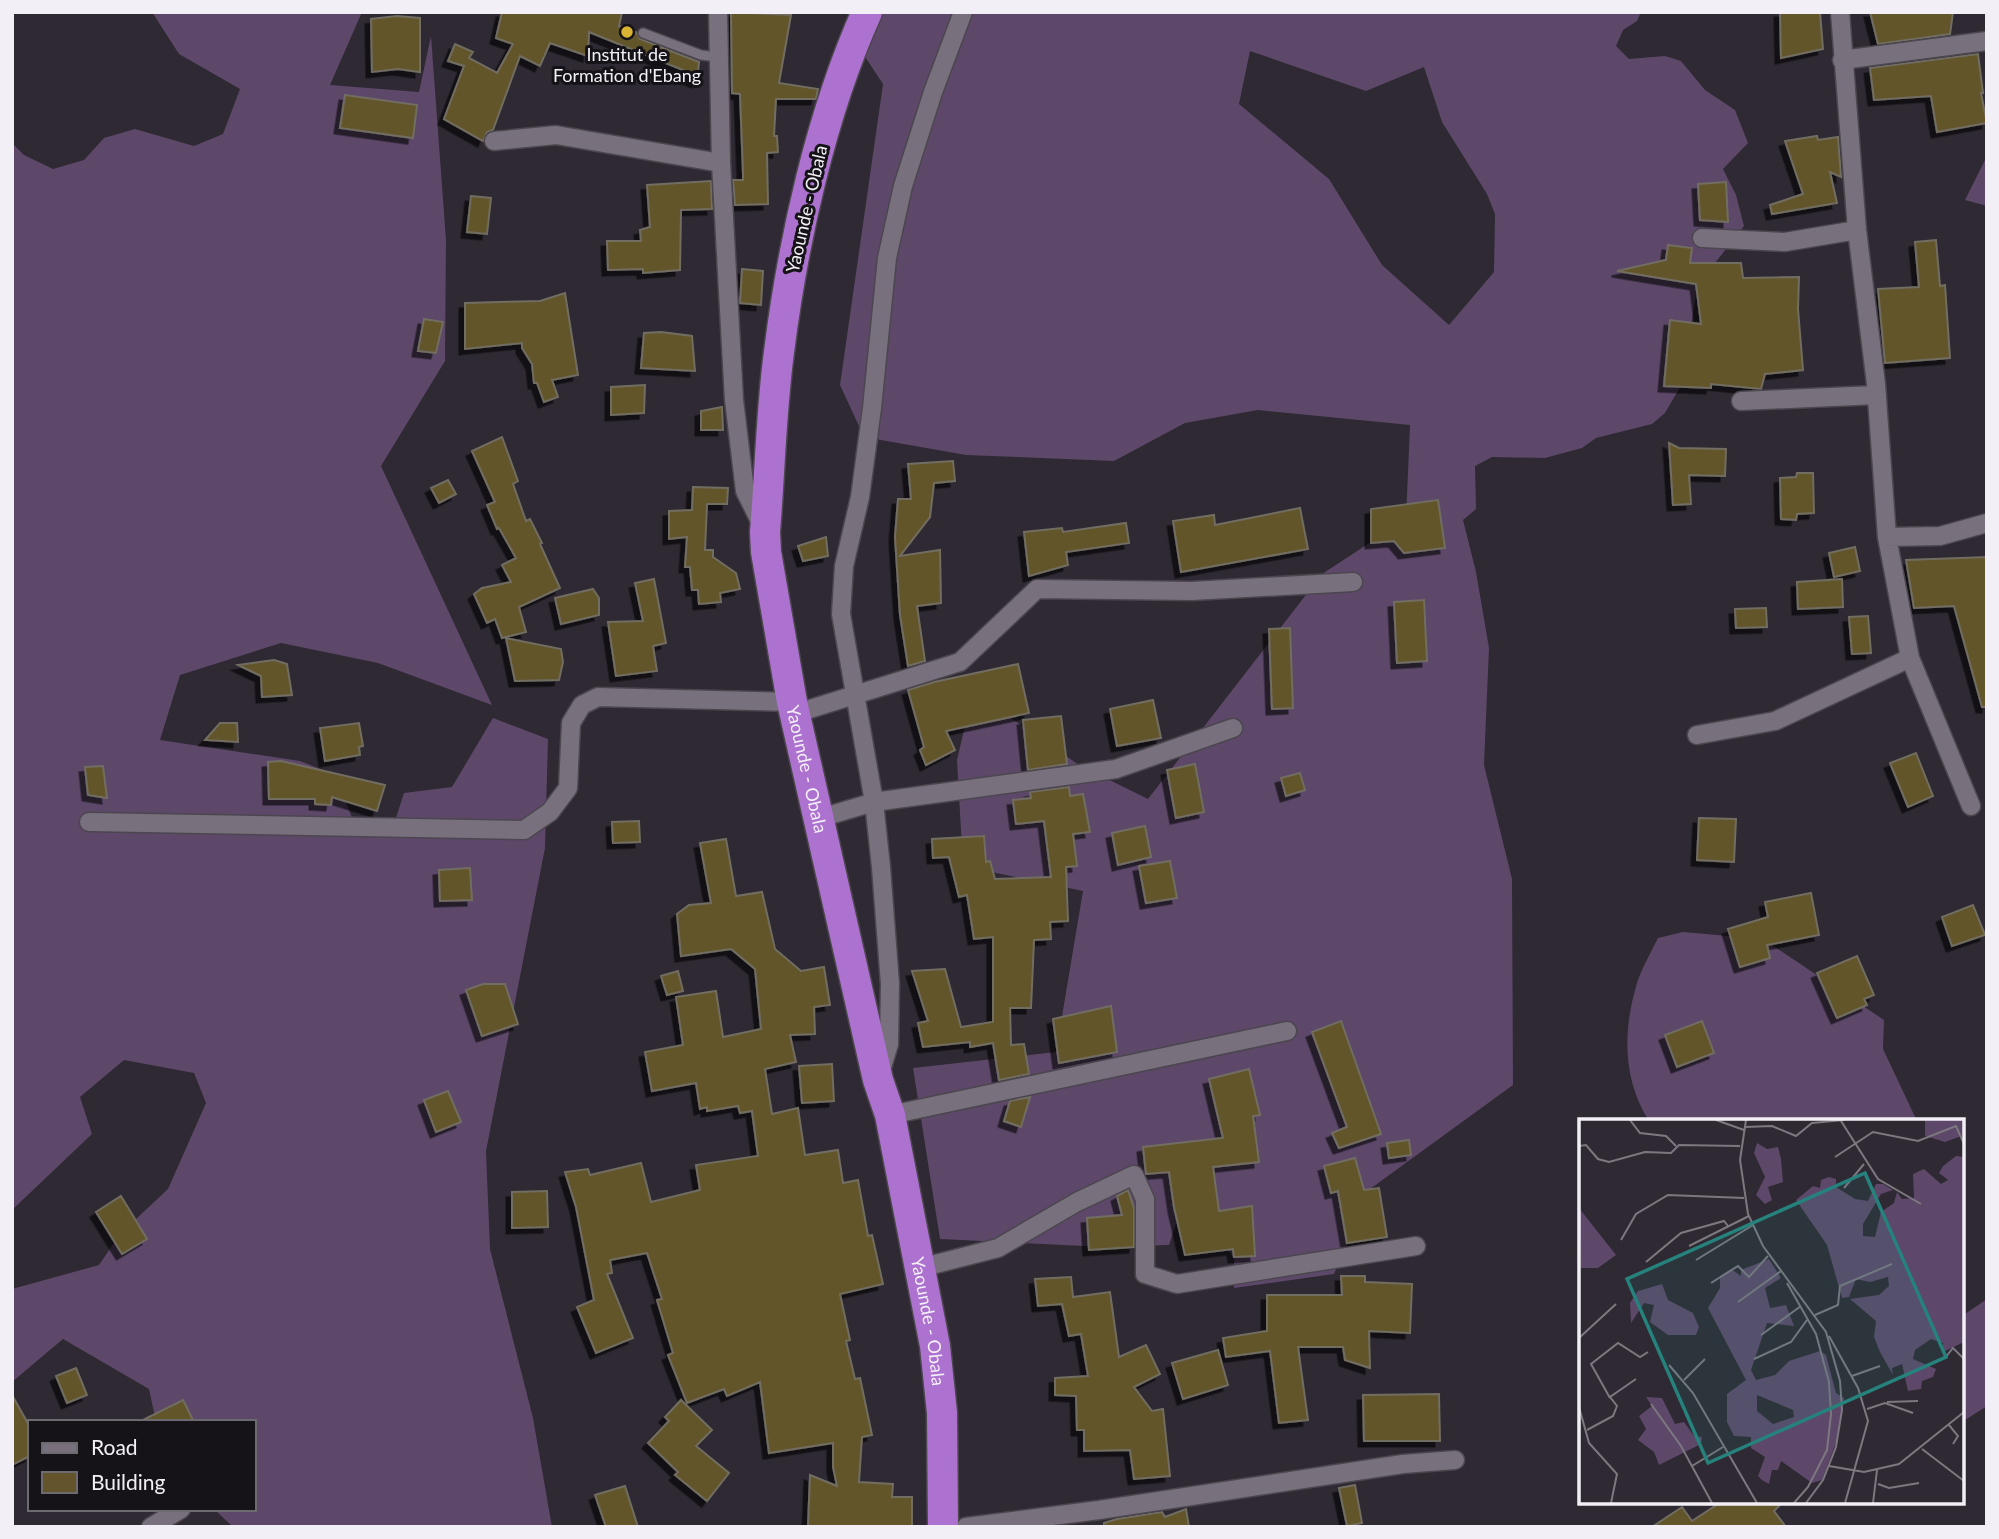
<svg xmlns="http://www.w3.org/2000/svg" width="1999" height="1539" font-family="Lato,sans-serif">
<style>
.forest{fill:#5d486a;fill-rule:evenodd}
.building{fill:#63542c;stroke:#716d61;stroke-width:2;filter:url(#shadow)}
.lines{fill:none;stroke-linecap:round;stroke-linejoin:round}
.service-casing{stroke:#4c464f;stroke-width:12}
.minor-casing{stroke:#4c464f;stroke-width:21}
.trunk-casing{stroke:#4c464f;stroke-width:33}
.service{stroke:#78717d;stroke-width:9}
.minor{stroke:#78717d;stroke-width:18}
.trunk{stroke:#ad72d0;stroke-width:30}
.poi-dot{fill:#dab333;stroke:#151317;stroke-width:2.5}
.labels{text-anchor:middle;dominant-baseline:central;stroke-width:6;stroke-linejoin:round;paint-order:stroke}
.poi-label{font-size:18px;fill:#f3eff6;stroke:#151317}
.street-label{font-size:18px;fill:#f3eff6;stroke:#151317}
.inset-road{fill:none;stroke:#7d7880;stroke-width:2}
.view{fill:#26827c;fill-opacity:0.15;stroke:#26827c;stroke-width:3.5}
.inset-edge{fill:none;stroke:#f3eff6;stroke-width:3.5}
</style>
<defs>
<filter id="shadow"><feDropShadow dx="-5.5" dy="5.5" stdDeviation="0" flood-color="#0009"/></filter>
</defs>
<rect width="100%" height="100%" fill="#2e2932"/>
<path class="forest" d="M152 12H362L330 85 419 92 431 36 446 240 445 361 381 466 492 705 378 663 281 643 180 675 160 740 300 761 335 775 353 820 393 827 404 793 452 787 493 718 548 739 545 848 486 1151 490 1249 533 1418 552 1527H233L214 1509H254V1422H156L149 1389 63 1339 12 1382V1289L99 1265 120 1234 168 1189 206 1103 194 1073 124 1060 80 1097 92 1134 12 1210V143L24 155 53 169 84 160 104 138 135 129 194 146 223 134 240 89 179 54Z
M857 12H1641L1637 21 1623 30 1616 46 1629 59 1665 56 1681 61 1705 90 1735 110 1748 143 1723 169 1736 195 1744 226 1697 286 1683 382 1665 413 1652 424 1596 438 1582 448 1545 458 1492 457 1475 466 1476 509 1463 520 1476 572 1489 648 1484 765 1512 879 1513 1085 1370 1189 1334 1274 1234 1288V1259L1201 1207 1182 1205 1169 1245 1106 1247 940 1239 913 1068 1056 1052 1083 891 963 866 957 760 973 692 1079 765 1148 799 1322 574 1406 519 1410 425 1258 410 1185 423 1114 461 966 455 864 437 840 385 883 84 846 28ZM1250 51 1366 91 1424 67 1442 122 1487 194 1495 214 1494 272 1449 325 1382 265 1329 179 1239 104Z
M1987 156V206L1965 200Z
M1683 932 1763 939 1884 1020 1883 1049 1917 1121H1649C1622 1078 1623 1030 1637 983 1642 968 1651 952 1658 938Z
M1987 1299V1406L1962 1422V1316Z"/>
<path class="building" d="M502 12H622L619 26 636 32 640 39 699 62 697 82 681 75 683 70 589 32 588 56 550 43 540 66 520 56 493 130 487 132 483 141 444 119 464 66 448 61 455 44 473 52 469 58 497 73 513 44 496 38Z
M731 12 791 15 779 83 818 89 816 99H776L774 136H777L778 152 767 153 768 204 735 205 733 180H743V173L740 94 732 93Z
M1780 12H1820L1823 49 1781 58Z
M1870 12H1953L1950 34 1878 44Z
M397 16 420 18V72L398 69 372 72 371 19Z
M1978 54 1983 93H1981L1987 123 1937 132 1931 96 1874 100 1870 68Z
M345 95 417 105 413 138 340 128Z
M1817 136 1818 140 1838 137 1841 177 1830 172 1837 203 1772 214 1770 205 1803 194 1785 141Z
M711 181 712 209 681 210 680 270 643 273V269L608 270 607 241H641L640 230 650 227 647 185Z
M1726 182 1728 222 1700 220 1698 184Z
M471 196 491 198 487 234 467 232Z
M1936 240 1940 286 1945 285 1950 358 1885 363 1878 289 1919 287 1915 242Z
M1668 245 1692 248 1690 263H1741L1743 278 1799 277 1798 309 1803 370 1765 374 1761 389 1711 384V388L1664 386 1670 320 1701 324 1696 284 1617 271 1666 260Z
M742 269 763 271 761 305 740 303Z
M565 293 578 375 552 380 558 397 544 402 537 383H534L532 364 522 348V343L465 349V303L540 301Z
M424 319 443 322 436 353 418 351Z
M661 332 692 336 695 371 641 368 644 333Z
M645 385 644 413 611 415V387Z
M722 407 723 430H701V411Z
M502 437 518 481 513 484 526 521 530 519 542 543 540 544 560 588 519 607 526 632 502 638 495 619 487 623 474 594 482 588 511 582 502 565 516 558 499 528 497 529 487 505 495 502 472 451Z
M1669 443 1679 448 1726 449 1725 476 1689 475 1691 504 1673 505Z
M953 461 955 481 934 483 930 517 900 556 940 550 941 603 917 606 925 661 908 666 900 615 895 537 898 499H911L908 464Z
M1797 473H1813L1814 513 1797 514 1796 520 1781 519 1780 478 1796 477Z
M448 480 456 494 439 503 431 488Z
M693 487 728 488 727 504H707L705 550H713V557L736 573 740 589 720 593 721 602 699 604 698 590H692L690 567H685L687 537 669 539V511L692 510Z
M1438 500 1445 548 1404 553 1394 541 1371 543V509Z
M1300 508 1308 549 1181 572 1173 521 1214 515 1215 525Z
M1126 523 1129 543 1066 552 1068 565 1029 576 1024 532 1062 528 1063 532Z
M826 537 828 556 803 561 798 546Z
M1855 547 1860 571 1834 577 1829 553Z
M1987 557V707H1982L1954 606 1914 608 1906 560Z
M654 579 666 643 653 646 657 671 616 676 608 622 643 621 635 583Z
M1842 579 1843 607 1798 609 1797 582Z
M593 589 599 598V615L561 624 555 598Z
M1424 600 1427 661 1397 663 1394 602Z
M1766 608 1767 627 1736 628 1735 609Z
M1868 616 1871 653 1852 654 1849 617Z
M1290 628 1293 708 1272 709 1269 629Z
M506 638 561 649 563 662 559 680 515 681Z
M274 660 287 664 292 695 262 697 261 676 238 665Z
M1018 664 1029 713 946 731 955 750 926 765 920 750 924 747 908 690 934 682Z
M1153 700 1161 738 1117 746 1110 709Z
M1061 716 1067 764 1028 770 1023 720Z
M220 723H237L238 742 205 740Z
M359 723 363 746 359 747 360 755 325 761 320 728Z
M1916 753 1933 796 1908 807 1890 763Z
M281 761 385 785 377 811 332 797 331 805 315 804V799H269L268 762Z
M1195 764 1204 812 1176 818 1167 770Z
M103 766 107 798 88 795 85 767Z
M1300 773 1305 790 1286 796 1281 778Z
M1069 787 1070 796 1083 794 1090 832 1073 834 1077 866 1066 867 1068 921 1050 922 1051 939 1034 940 1031 1008H1010L1011 1045 1024 1044 1029 1074 999 1080 993 1043 970 1047V1042L923 1047 918 1023 928 1021 912 971 945 969 961 1027 993 1022V937L974 939 967 895 959 897 949 857 933 858 932 839 984 836 986 862 990 861 995 879 1051 877 1044 821 1016 824 1013 800 1031 798 1030 792Z
M1699 818 1736 819 1734 862 1697 860Z
M639 821 640 842 613 843 612 822Z
M1145 826 1151 857 1118 865 1112 833Z
M726 839 736 896 762 892 775 949 801 971 824 967 830 1005 814 1007 815 1034 790 1035 796 1062 765 1069 772 1114 798 1108 805 1155 838 1150 843 1183 858 1180 868 1236 872 1235 883 1284 840 1294 850 1340 846 1341 855 1379 860 1378 872 1435 862 1437 859 1482 893 1484 892 1497H912V1527H808L810 1475 837 1486 833 1467V1443L769 1453 760 1382 727 1396 724 1389 687 1403 668 1355 673 1353 657 1300 662 1299 647 1253 610 1260 612 1273 607 1274 633 1338 596 1353 577 1307 594 1300 576 1207 565 1172 588 1169 590 1175 641 1163 651 1202 700 1190 696 1165 758 1156 752 1111 740 1113 738 1106 707 1111V1107L700 1109 696 1083 652 1091 645 1052 683 1045 676 997 716 991 723 1037 761 1029 755 969 731 949 681 956 677 914 689 905 711 903 700 843Z
M1170 861 1177 898 1146 903 1139 866Z
M470 868 472 900 440 901 439 870Z
M1811 893 1819 935 1767 945 1770 958 1740 967 1728 929 1768 917 1765 902Z
M1973 905 1985 935 1952 946 1942 917Z
M1857 956 1874 995 1864 999 1867 1005 1837 1018 1817 973Z
M678 971 683 991 667 995 661 976Z
M483 984H505L518 1024 482 1036 466 990Z
M1111 1006 1117 1052 1059 1063 1053 1019Z
M1341 1021 1381 1134 1339 1148 1332 1133 1347 1127 1312 1032Z
M1702 1021 1714 1053 1677 1067 1665 1035Z
M832 1064 834 1101 802 1103 799 1066Z
M1249 1069 1260 1115 1253 1116 1259 1162 1213 1167 1219 1211 1252 1206 1255 1256 1234 1257 1233 1249 1185 1255 1174 1207 1169 1172 1146 1174 1143 1147 1223 1138 1209 1079Z
M448 1091 461 1122 436 1132 424 1100Z
M1030 1097 1021 1127 1004 1121 1010 1101Z
M1409 1140 1411 1155 1389 1158 1387 1143Z
M1355 1158 1364 1190 1379 1188 1387 1237 1347 1243 1338 1191 1331 1193 1324 1166Z
M1128 1190 1134 1208V1247L1089 1250 1087 1218 1122 1215 1117 1196Z
M547 1191 548 1227 512 1228V1192Z
M121 1196 147 1239 122 1254 96 1212Z
M1341 1276H1365V1282L1412 1284 1410 1333 1369 1331 1370 1368 1345 1360 1343 1347H1298L1308 1420 1279 1423 1270 1351 1226 1357 1223 1338 1267 1331V1295H1342Z
M1071 1277 1073 1297 1110 1292 1119 1357 1146 1345 1160 1374 1134 1387 1152 1411 1163 1409 1170 1476 1134 1479 1130 1450 1084 1451V1430H1077L1076 1396 1055 1395V1378L1088 1376 1081 1334 1069 1336 1062 1304 1038 1306 1035 1279Z
M1218 1350 1228 1385 1183 1399 1172 1363Z
M76 1368 87 1395 67 1403 56 1376Z
M1439 1394 1440 1441H1364L1363 1395Z
M12 1395 30 1427V1456L12 1465Z
M183 1400 194 1422H139Z
M681 1400 712 1430 696 1446 729 1473 707 1501 675 1475 678 1472 648 1443 669 1421 665 1417Z
M1355 1485 1362 1523 1347 1526 1339 1488Z
M625 1486 638 1527H606L595 1495Z
M1721 1502H1783L1774 1511 1786 1527H1652L1682 1507 1692 1521Z
M1186 1509 1189 1527H1104V1523L1117 1519 1162 1512 1165 1517Z"/>
<g class="lines">
<g class="service-casing">
<path id="service" d="M643 33 701 55 718 57"/>
</g>
<g class="minor-casing">
<path id="minor" d="M718 12 721 163 734 400 745 491 762 525
M1840 12 1857 230 1876 384 1887 537 1910 658 1971 806
M1842 60 1987 41
M494 141 556 135 721 163
M1702 238 1785 242 1857 230
M1741 401 1877 395
M1887 537 1940 536 1987 523
M794 714 960 662 1037 589 1192 591 1353 582
M1697 735 1775 721 1910 658
M817 819 874 802 1116 769 1233 728
M89 822 524 830 550 812 568 788 571 723 582 705 598 697 792 702
M880 1074 889 1044 890 984 881 867 874 802 841 614 844 566 860 497 872 408 887 258 903 186 933 92 963 12
M890 1115 1287 1031
M920 1268 998 1248 1077 1202 1134 1175 1145 1199V1274L1177 1284 1416 1246
M151 1527 181 1509
M966 1527 1099 1510 1403 1464 1455 1460"/>
</g>
<g class="trunk-casing">
<g id="trunk">
<path id="s1" d="M867 12C821 114 793 241 779 352 771 411 770 472 765 532L766 552 792 702 878 1080 890 1115 935 1346 942 1413 943 1527"/>
</g>
</g>
<use href="#service" class="service"/>
<use href="#minor" class="minor"/>
<use href="#trunk" class="trunk"/>
</g>
<circle class="poi-dot" cx="627" cy="32" r="7"/>
<g class="labels">
<g class="poi-label">
<text x="627" y="54">Institut de<tspan x="627" dy="21">Formation d'Ebang</tspan></text>
</g>
<g class="street-label">
<text transform="translate(806 209) rotate(-77)">Yaounde - Obala</text>
<text stroke="none"><textPath href="#s1" startOffset="774">Yaounde - Obala</textPath></text>
<text stroke="none"><textPath href="#s1" startOffset="1340">Yaounde - Obala</textPath></text>
</g>
</g>
<g transform="translate(1579 1119)">
<rect width="385" height="385" fill="#2e2932"/>
<path d="M346 1H385V16L366 23 346 17ZM178 24 188 30 199 28 202 40 204 63 189 68 193 81 186 85 177 76 186 58 175 34ZM377 37 385 38V223L364 233V224L352 220 336 231 334 240 357 250 354 258 343 262 342 270 329 272 323 245 313 249 314 256 301 233 295 218 297 202 271 180 300 176 310 167 309 158 291 163 277 160 270 178 263 179 248 126 217 81 234 67 241 69 242 61 250 58 257 60V68L276 80 289 82 297 65H304L314 71 302 75 284 105V117L296 118 302 93 315 84 318 73 323 80 335 79 334 55 345 50 362 65 369 61 360 54 364 47ZM0 89 37 136 19 149H2ZM190 140 202 159 186 169 191 189 207 186 215 207 188 204 172 251 177 261 196 256 210 242 241 232 247 236 257 274 265 279 258 321 243 361 233 364 202 342 199 351H193L190 365 183 361 179 357 186 338 172 329V318L155 317 148 303V275L167 261 129 189 141 169V157L152 150 162 157V151ZM178 276 214 291 215 298 194 305 178 292ZM83 165 89 181 114 194 120 208 117 216H89L71 203 75 186 65 184 52 204 51 184 59 172ZM67 278 83 279 96 305 105 303 115 317 123 318 122 325 80 346 75 333 59 321 67 310 60 297 73 287Z" fill="#5d486a" fill-rule="evenodd"/>
<path class="inset-road" d="M51 1 61 14 87 17 97 27M137 1 165 11M167 1 161 41 169 95 184 127 247 213 261 262 263 291 257 328 244 361 227 384M262 2 299 60 342 85M166 8 193 7 217 17 233 4 265 1M0 27 7 26 19 40 30 43 66 33 92 34 100 26 161 27M256 38 294 13 339 22 377 7 385 25M265 69 285 45M42 121 57 95 89 76 165 79M110 127 170 97M117 141 174 106M67 143 102 114 145 102 149 107M132 164 159 147 170 158 189 137M208 164 237 215 250 263 252 295 248 331 229 368 215 384M159 183 202 152M236 196 259 186 261 167 313 145M182 216 222 187M250 217 279 269 289 302 266 384M0 219 37 185M366 239 374 229 385 240M175 240 212 223 228 201M90 246 114 274 178 384M273 257 301 247M105 261 126 240M31 279 12 245 39 224 61 238 69 233M308 283 339 282M72 285 102 327 133 384M0 288 10 324 38 355 32 384M288 290 306 284 334 294M370 306 379 317 374 325M8 311 34 297 38 287 31 278 57 260M343 330 385 362M113 347 144 328M250 347 285 353 320 345 385 293M299 365 310 369 340 364M294 384 298 351"/>
<path class="view" d="M286 54 367 238 129 344 48 160Z"/>
<rect width="385" height="385" class="inset-edge"/>
</g>
<rect width="1999" height="1539" fill="none" stroke="#f3eff6" stroke-width="28"/>
<rect x="28" y="1420" width="228" height="91" fill="#151317" stroke="#6e6b70" stroke-width="2"/>
<rect x="42" y="1443" width="35" height="10" fill="#78717d" stroke="#6e6b70" stroke-width="2"/>
<text x="91" y="1455" font-size="21" fill="#f3eff6">Road</text>
<rect x="42" y="1472" width="35" height="21" fill="#63542c" stroke="#6e6b70" stroke-width="2"/>
<text x="91" y="1490" font-size="21" fill="#f3eff6">Building</text>
</svg>
